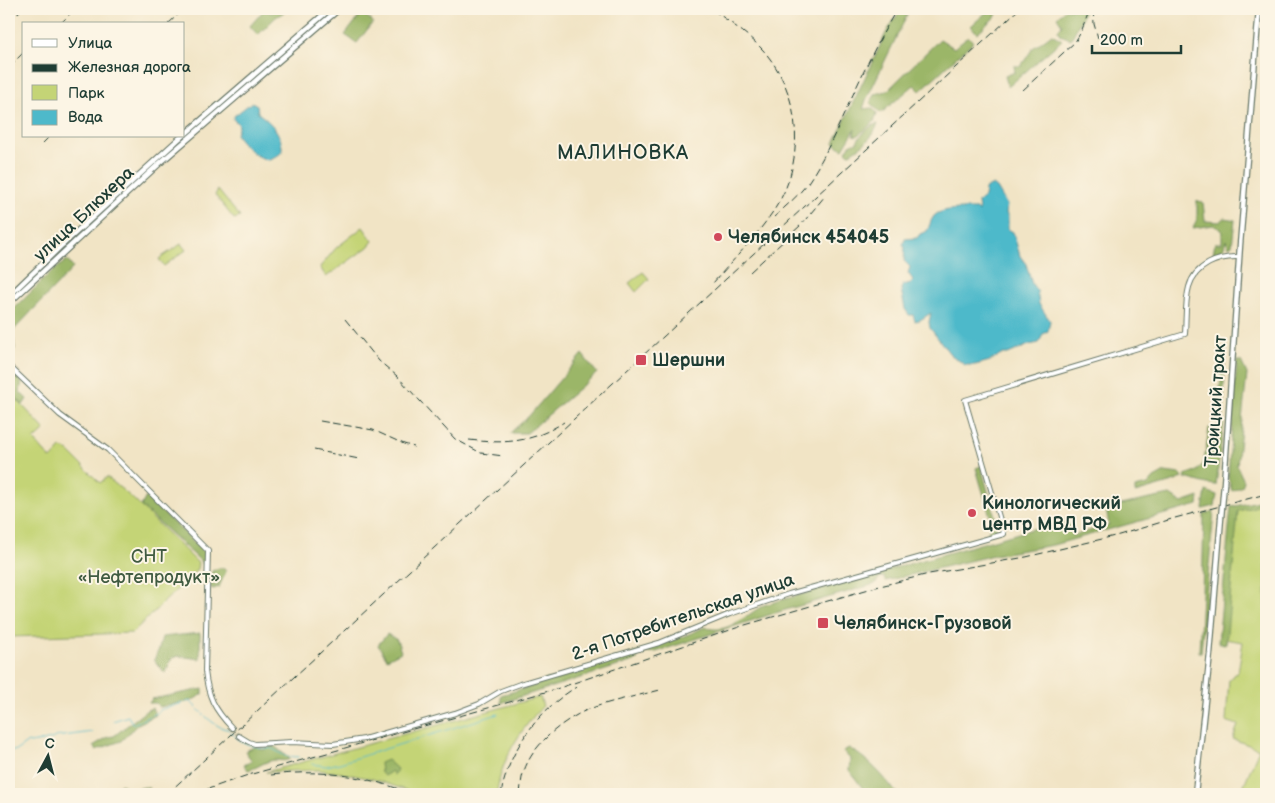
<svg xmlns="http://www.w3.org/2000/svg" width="1275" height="803" font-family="'Balsamiq Sans',sans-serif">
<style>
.green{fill:#c4d476;stroke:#728855}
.forest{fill:#9bb667;stroke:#5d7a4e}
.water{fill:#4eb9ca;stroke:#367b7f}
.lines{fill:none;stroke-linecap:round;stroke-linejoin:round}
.stream{stroke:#4eb9ca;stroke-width:1}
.tertiary-tunnel{stroke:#c7c3a8;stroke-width:4;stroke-dasharray:4 2;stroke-linecap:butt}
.tertiary-casing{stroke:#687767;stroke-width:6}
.primary-casing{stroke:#687767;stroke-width:7}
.tertiary{stroke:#fff;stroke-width:4}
.primary{stroke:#fff;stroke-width:4.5}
.rail{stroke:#1f3d34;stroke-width:1;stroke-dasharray:8 4;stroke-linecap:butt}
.primary-bridge-casing{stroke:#687767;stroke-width:7;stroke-linecap:butt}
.primary-bridge{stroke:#fff;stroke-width:4.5}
.poi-dot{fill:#d1495b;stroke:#fcf5e5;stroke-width:2}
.labels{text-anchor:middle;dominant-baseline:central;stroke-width:4;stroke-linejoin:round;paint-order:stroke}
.street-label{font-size:18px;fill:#1f3d34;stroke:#fcf5e5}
.poi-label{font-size:18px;font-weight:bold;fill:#1f3d34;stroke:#fcf5e5;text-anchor:start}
.park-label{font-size:18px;fill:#405b41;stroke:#fcf5e5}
.quarter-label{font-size:20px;letter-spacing:1px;fill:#1f3d34;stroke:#fcf5e5}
</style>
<rect width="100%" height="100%" fill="#fcf5e5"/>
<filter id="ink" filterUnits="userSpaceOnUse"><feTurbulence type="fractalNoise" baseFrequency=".02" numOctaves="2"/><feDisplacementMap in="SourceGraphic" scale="10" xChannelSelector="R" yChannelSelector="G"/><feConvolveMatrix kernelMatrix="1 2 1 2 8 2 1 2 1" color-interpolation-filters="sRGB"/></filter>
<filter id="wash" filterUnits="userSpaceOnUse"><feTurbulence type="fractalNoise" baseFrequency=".0096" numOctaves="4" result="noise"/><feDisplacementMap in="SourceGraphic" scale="20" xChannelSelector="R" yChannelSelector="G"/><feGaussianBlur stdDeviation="1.12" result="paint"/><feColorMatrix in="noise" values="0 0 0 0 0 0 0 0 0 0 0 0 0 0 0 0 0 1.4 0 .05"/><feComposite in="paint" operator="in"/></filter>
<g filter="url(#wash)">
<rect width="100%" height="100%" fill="#f1e4c5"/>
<path class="green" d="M218 190 240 217 234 219 215 195Z
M363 227 373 241 368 247 326 277 320 267 336 248Z
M181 244 186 250 164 266 159 259Z
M643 272 649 279 636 292 629 283Z
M9 391 45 430 34 440 51 459 61 448 67 450 100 483 107 477 132 498 198 563 197 569 193 574 132 633 9 637Z
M1266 500V794H1240L1259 749 1233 739 1238 725 1226 721 1229 679 1238 672 1243 642 1224 639 1236 511Z
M540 697 543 706C520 730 500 761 497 794H417L373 779 341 773 318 770 266 772Z"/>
<path class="forest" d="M276 9H289L276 17 258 35 250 26 264 10 272 13Z
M901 9H910L866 100 863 109 872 108 877 113 874 122 857 136 854 135 855 129 843 149 834 143 886 33Z
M990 9H998L996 16 977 33 971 26Z
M1065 9H1085L1080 22 1071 39 1060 35 1058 30 1062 25 1057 17Z
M362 13 373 22 357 43 345 35Z
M1052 34 1062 40 1008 87 1005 76 1015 72 1014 66H1021L1033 48Z
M968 36 973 42 920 91 914 85 881 113 870 103 875 94 887 91 940 39 954 48Z
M878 124C871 140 864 145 849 154L846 151 850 145 857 142C860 135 870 125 878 124Z
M1197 201 1203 202 1205 221 1220 222 1225 218 1235 220 1232 245 1229 247 1226 240 1223 250 1220 249 1218 254 1213 255 1215 243H1222V230L1213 225 1193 228 1197 219Z
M67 260 73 268 11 333 14 341 15 349 9 352V314L48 275Z
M1225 350 1223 429 1216 485 1207 484 1185 478V475L1197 471 1204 463 1209 428H1217L1223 351Z
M582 354 597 373 527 433H510L529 416Z
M1237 361H1241L1247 374 1237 466 1244 481 1242 486 1232 491 1228 477Z
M9 369 22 381 20 392 27 399 23 405 9 391Z
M981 466 997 524 996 531 989 533 988 530 993 527 976 468Z
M1165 472 1180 474 1182 477 1176 481 1135 493V488L1148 485 1154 478Z
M1206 491 1217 495 1215 506 1203 509Z
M1170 495 1182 503 1199 497 1198 505 1053 545 994 555 885 581 884 577H880L875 584 775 613 656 652 638 654 637 660 501 703V695L533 686 547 679H558L570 673H580L589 667 596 668 600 664C636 652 671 643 705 627 726 636 746 615 764 605L1068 519 1073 536 1109 525 1106 508Z
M146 497 205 552V565L141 506Z
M1263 500 1265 504 1238 511 1226 644 1218 643 1231 507Z
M1214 511 1201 652H1199L1202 597 1204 514Z
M219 568H223L226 571 219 587 213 589 210 587 211 584 217 585 220 579 218 577 215 580 211 579 212 571Z
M200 633V659L179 656 172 658 165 673 154 660 159 649 162 637Z
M387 634 397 640 401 652 387 659 378 645Z
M203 689V694L191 701 159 707 156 703H149L152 699Z
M152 708 156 715 138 724 121 741 96 750 93 746 108 737 114 736 147 710Z
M273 745 290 759C284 762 281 760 275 760 264 761 258 768 248 770L244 765 252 761 245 751 257 746 263 750Z
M849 748C869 760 883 775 897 794H867L849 770 850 759 843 751Z
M387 760 397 769 394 775 392 771 384 776 381 773 380 763Z
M121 784 130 790 145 787 149 788 146 794H110Z"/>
<path class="water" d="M252 102 257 105 258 113C272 123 283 135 282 152 278 155 273 160 268 160 256 158 242 144 236 134L239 125 233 119 234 116Z
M993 185 997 188 1007 205 1006 213 1008 217V229L1013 232 1020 256 1026 264 1032 284 1037 291 1039 304 1050 321 1048 331 1043 334 1039 343 1029 345 1008 354H1003L990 361 975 365H965L950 354 930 328 929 322 931 313 920 320 915 321 913 315H909L905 309 901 289 903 285 911 283 913 280 908 273 910 267 904 261 905 246 903 245 905 239 917 238 920 234 927 231C930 226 930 221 934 216 941 208 965 209 976 209L979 212 978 202 984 197 985 189Z"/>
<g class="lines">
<path class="stream" d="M113 721 128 716 133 724 157 713 162 709 190 701C199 710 216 729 228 729L241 742 257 747 273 749 285 756 299 757
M9 752 17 750 28 742 30 743C36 742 52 740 55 737L93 732
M312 764 326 766 340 763 498 714"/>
</g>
</g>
<g filter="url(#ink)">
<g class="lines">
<path class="tertiary-tunnel" d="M232 728 239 736"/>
<g class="tertiary-casing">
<path id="tertiary" d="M9 366 60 415 108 450 208 551 205 671C208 697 214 709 232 728
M239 736 249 742 255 744 292 742 333 744 364 739 455 713 479 704 501 691 520 684 659 643 730 614 789 594 1004 534 965 400 1185 334C1186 319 1185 301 1189 287 1195 265 1219 256 1239 257"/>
</g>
<g class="primary-casing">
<path id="primary" d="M184 135 330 9
M9 296 62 245 182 136
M9 303 160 163 339 9
M1224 484 1240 245 1259 9
M1195 794 1210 654 1221 518"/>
</g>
<use href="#tertiary" class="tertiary"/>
<use href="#primary" class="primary"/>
<path class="rail" d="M712 9C729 22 748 34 763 50 802 94 807 164 772 213 755 238 733 260 713 283
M1093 9 1094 24 1098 38
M9 22 22 9
M60 24 75 9
M168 24 184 9
M9 67 24 52
M1023 90 1075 42 1081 32 1090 9
M42 144 50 136
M774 217C786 206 798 196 807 184 822 162 834 136 845 112 861 77 877 42 897 9
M750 272 801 225 825 196
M345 319 379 361 397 376 455 439 481 453 503 456
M320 421 373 430 404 444 414 447
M469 440C505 444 532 443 564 422
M314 450 359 459
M271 775C319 769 367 775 411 794
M167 794 1019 9
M194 794 245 776 556 689 745 625 876 587 929 574 1026 557 1119 535 1175 518 1266 494
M501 794C509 749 539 709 578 686
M520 794C521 787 521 778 524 771 533 744 563 720 589 709 611 701 637 696 660 690"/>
<g class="primary-bridge-casing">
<path id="primary-bridge" d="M1221 518 1224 484"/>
</g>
<use href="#primary-bridge" class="primary-bridge"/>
</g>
</g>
<g class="poi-dot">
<circle cx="718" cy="237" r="5"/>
<rect x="635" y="354" width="12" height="12" rx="2.5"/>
<circle cx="972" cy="513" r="5"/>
<rect x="817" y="617" width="12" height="12" rx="2.5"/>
</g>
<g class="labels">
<g class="street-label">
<text transform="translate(84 214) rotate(-43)">улица Блюхера</text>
<text transform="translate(1216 401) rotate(-86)">Троицкий тракт</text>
<text transform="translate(683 617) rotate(-19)">2-я Потребительская улица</text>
</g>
<g class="poi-label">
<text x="728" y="237">Челябинск 454045</text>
<text x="652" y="360">Шершни</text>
<text x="982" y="503">Кинологический<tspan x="982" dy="21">центр МВД РФ</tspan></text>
<text x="834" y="623">Челябинск-Грузовой</text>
</g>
<g class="park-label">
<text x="149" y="556">СНТ<tspan x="149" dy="21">«Нефтепродукт»</tspan></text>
</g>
<g class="quarter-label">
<text x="623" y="153">МАЛИНОВКА</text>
</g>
</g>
<rect width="1275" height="803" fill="none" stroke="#fcf5e5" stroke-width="30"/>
<rect x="22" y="22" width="162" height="115" fill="#fcf5e5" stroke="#a4ab9e"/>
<rect x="32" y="39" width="25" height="8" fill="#ffffff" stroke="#a4ab9e"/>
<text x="68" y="48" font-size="15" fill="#1f3d34">Улица</text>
<rect x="32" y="64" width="25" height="8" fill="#1f3d34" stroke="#a4ab9e"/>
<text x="68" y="72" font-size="15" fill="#1f3d34">Железная дорога</text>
<rect x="32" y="85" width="25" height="15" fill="#c4d476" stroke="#a4ab9e"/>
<text x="68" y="98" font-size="15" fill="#1f3d34">Парк</text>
<rect x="32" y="110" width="25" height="15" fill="#4eb9ca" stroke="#a4ab9e"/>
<text x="68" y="122" font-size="15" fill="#1f3d34">Вода</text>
<g transform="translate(48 756) rotate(7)" stroke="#fcf5e5" stroke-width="4" paint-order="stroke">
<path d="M0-4L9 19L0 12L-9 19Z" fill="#1f3d34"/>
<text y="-8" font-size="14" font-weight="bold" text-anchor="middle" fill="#1f3d34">С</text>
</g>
<path d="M1092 45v8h89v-8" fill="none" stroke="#1f3d34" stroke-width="2.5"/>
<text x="1100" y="45" font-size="15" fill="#1f3d34" stroke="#fcf5e5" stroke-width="4" paint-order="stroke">200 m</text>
</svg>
